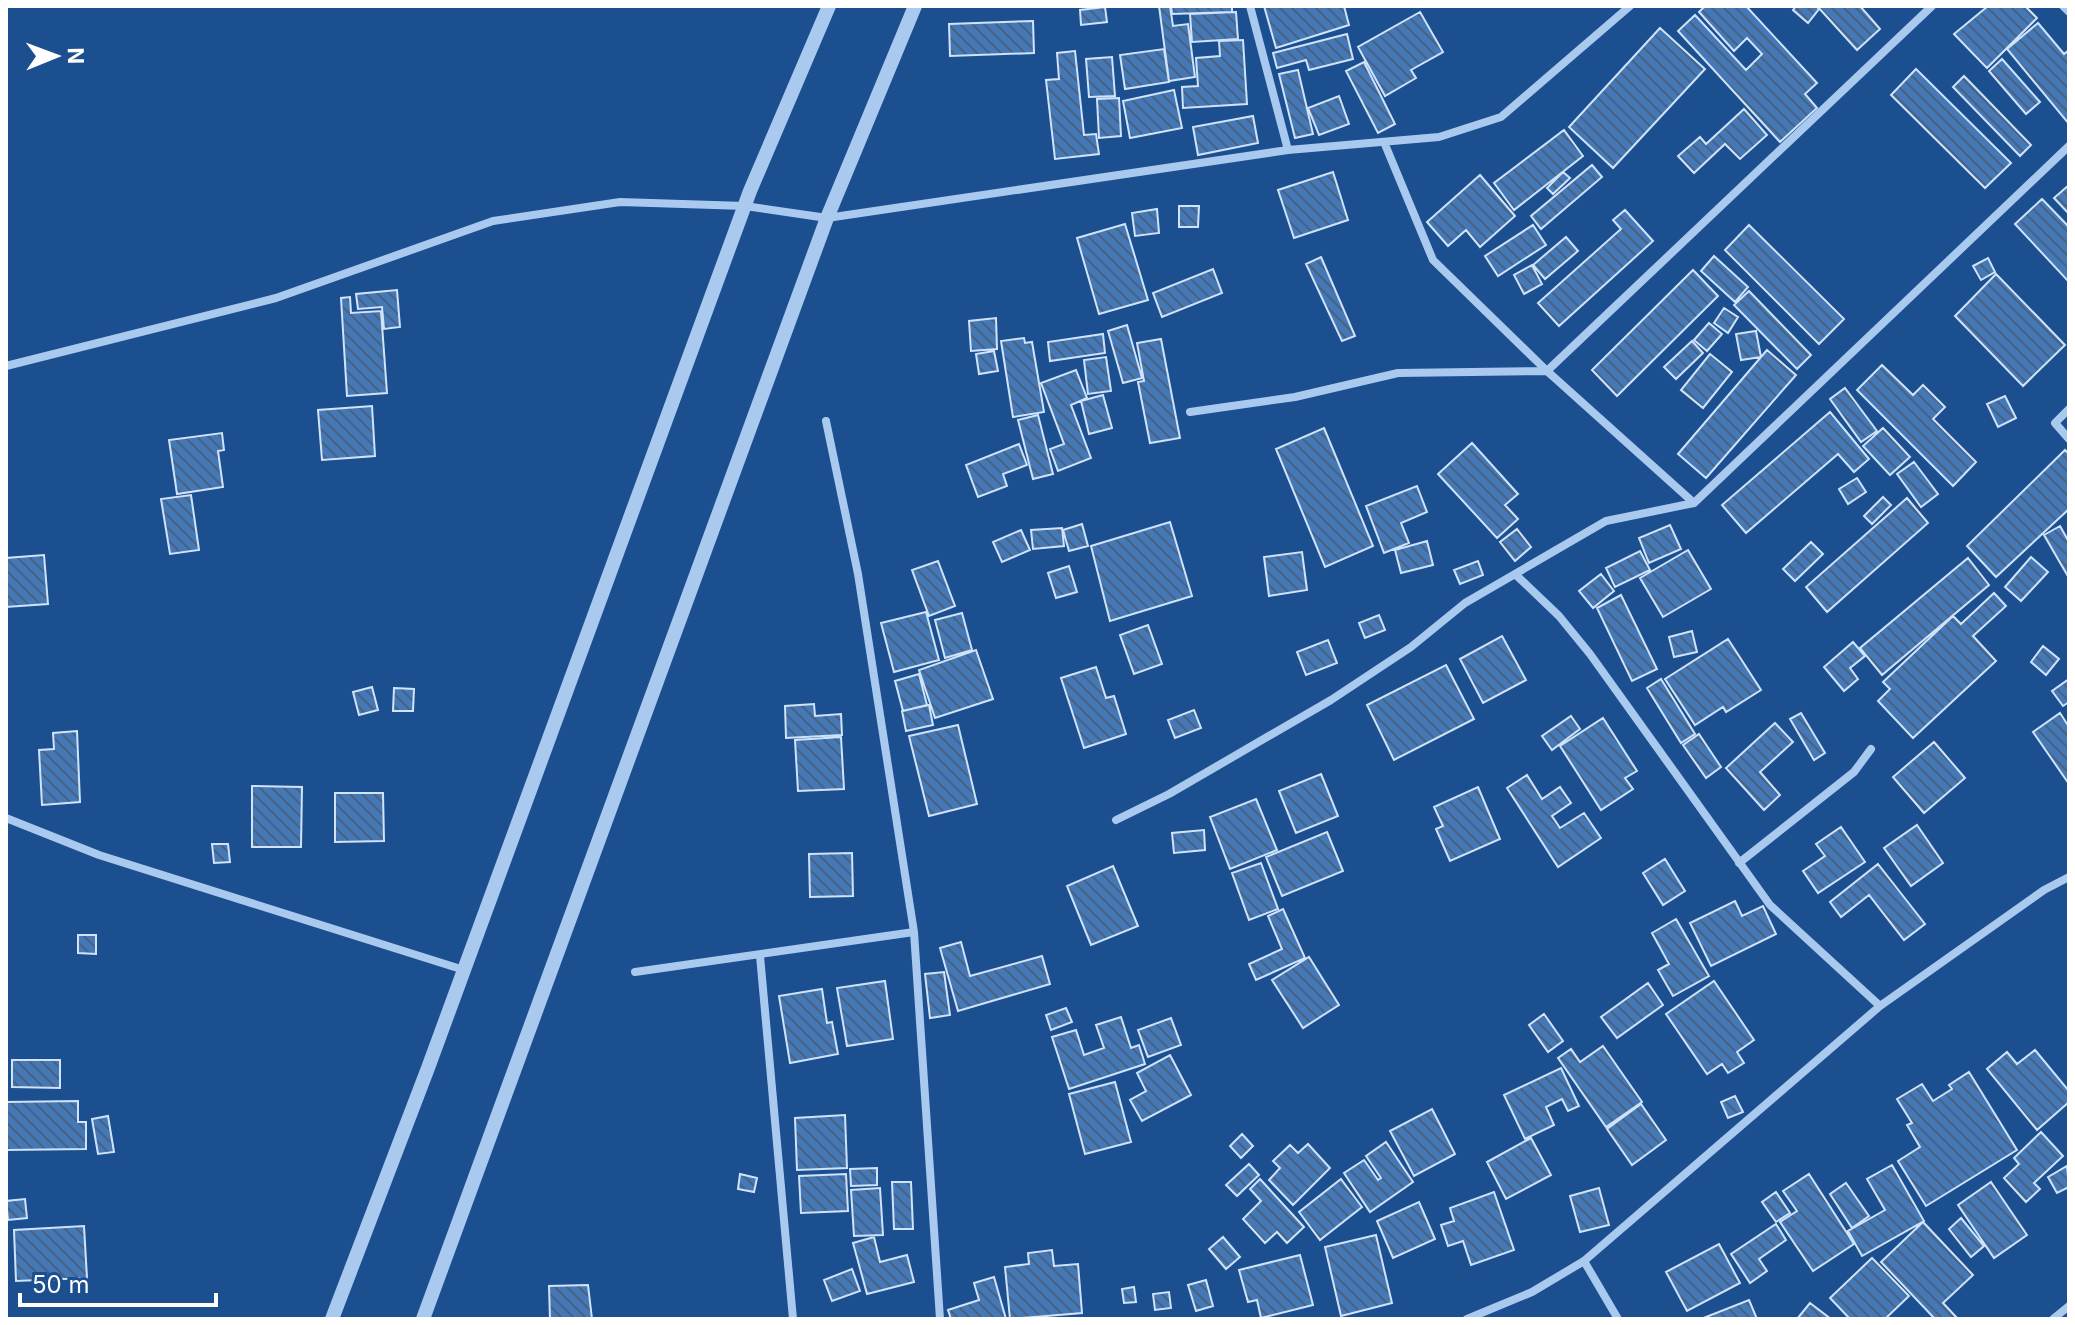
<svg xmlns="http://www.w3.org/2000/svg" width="2075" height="1325" font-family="Inter,sans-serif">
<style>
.building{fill:url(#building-back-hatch);stroke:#cfe3fa;stroke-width:2}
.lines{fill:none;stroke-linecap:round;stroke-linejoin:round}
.minor{stroke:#a9c9ee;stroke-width:8}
.tertiary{stroke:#a9c9ee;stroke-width:14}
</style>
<defs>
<pattern id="building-back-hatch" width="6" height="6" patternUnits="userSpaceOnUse" patternTransform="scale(2)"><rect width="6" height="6" fill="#4478b7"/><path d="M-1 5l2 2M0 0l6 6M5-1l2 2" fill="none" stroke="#486282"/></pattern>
</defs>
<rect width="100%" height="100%" fill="#1b4f8f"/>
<path class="building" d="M1159 6H1170L1173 26 1188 24 1195 77 1169 81Z
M1171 6H1232V12L1172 14Z
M1264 6H1344L1349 25 1276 48Z
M1705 6H1746L1817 83 1805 94 1817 108 1780 142 1678 31 1695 15 1746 70 1762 54 1747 38 1734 51 1699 12Z
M1796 6H1816L1819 9 1808 23 1793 10Z
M1817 6H1860L1880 29 1857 50Z
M1988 6H2025L2037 18 1987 68 1954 34Z
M1105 7 1107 22 1081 25 1080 10Z
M1236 12 1238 39 1192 42 1190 14Z
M1420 12 1443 52 1411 70 1416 78 1385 96 1358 47Z
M1033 21 1034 53 950 56 949 24Z
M2038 23 2064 54 2069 50V124L2007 49Z
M1660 28 1705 69 1613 168 1569 127Z
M1347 34 1353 59 1309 70 1306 60 1277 68 1273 53Z
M1243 40 1247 104 1183 108 1182 87 1198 86 1196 58 1220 56 1219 41Z
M1164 49 1169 82 1125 89 1120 55Z
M1075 51 1084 135 1096 134 1099 154 1055 159 1046 80 1059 79 1057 53Z
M1112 57 1115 96 1089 97 1086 59Z
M2002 59 2040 102 2026 114 1989 71Z
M1364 62 1395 124 1378 133 1346 71Z
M1916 69 2011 163 1985 188 1891 95Z
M1298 70 1313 134 1295 138 1279 74Z
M1964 76 2031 145 2020 156 1953 87Z
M1174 90 1182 128 1130 138 1123 101Z
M1339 96 1349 124 1319 135 1308 108Z
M1119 98 1121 136 1099 138 1097 99Z
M1744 109 1767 135 1740 159 1725 144 1694 173 1678 156 1700 137 1706 144Z
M1253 116 1258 143 1198 155 1193 127Z
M1564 130 1583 156 1514 210 1494 183Z
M1592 165 1602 177 1541 229 1531 216Z
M1333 172 1348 220 1294 238 1278 190Z
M1563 172 1570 178 1553 194 1547 188Z
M1480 175 1515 216 1480 247 1466 230 1448 246 1427 222Z
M2069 185V214L2054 198Z
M2042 199 2069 227V282L2015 224Z
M1179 206H1199L1198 227H1179Z
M1157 209 1159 233 1135 236 1132 213Z
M1625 210 1653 241 1559 326 1538 303 1621 229 1613 220Z
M1125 224 1148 300 1099 314 1077 238Z
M1533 225 1546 245 1498 276 1485 256Z
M1749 225 1844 319 1819 344 1725 250Z
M1566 237 1578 251 1545 279 1533 265Z
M1714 256 1748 287 1735 302 1701 271Z
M1321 257 1355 336 1342 341 1306 264Z
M1988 258 1995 272 1981 280 1973 266Z
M1532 265 1542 284 1524 294 1514 275Z
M1213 269 1222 293 1162 317 1153 293Z
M1693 270 1718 296 1617 396 1592 370Z
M1996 274 2065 345 2023 386 1955 316Z
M397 290 400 327 384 329 382 307 358 309 356 294Z
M1749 291 1811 355 1797 369 1734 305Z
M350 297 351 313 381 311 387 393 347 396 341 298Z
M1724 308 1738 317 1728 333 1714 323Z
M996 318 997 349 971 351 969 321Z
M1709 323 1722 334 1707 351 1694 340Z
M1127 325 1142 378 1123 383 1108 331Z
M1756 331 1761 357 1741 360 1736 334Z
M1103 334 1105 353 1050 361 1048 342Z
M1024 338 1025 343 1032 342 1044 412 1013 417 1001 341Z
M1161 339 1180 438 1150 443 1138 382 1144 381 1137 343Z
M1692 341 1703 353 1676 379 1664 367Z
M1767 350 1796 375 1706 478 1678 454Z
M994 351 998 371 979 374 976 354Z
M1710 354 1732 372 1703 408 1681 390Z
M1106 357 1111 391 1088 394 1084 360Z
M1882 365 1913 395 1923 385 1945 407 1933 419 1976 462 1953 486 1857 390Z
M1076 370 1087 398 1071 405 1091 458 1058 471 1050 449 1064 444 1041 383Z
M1845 388 1877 431 1861 442 1830 399Z
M1103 395 1112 428 1089 434 1081 401Z
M2005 396 2016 418 1998 427 1987 404Z
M372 406 375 456 322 460 318 410Z
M1830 412 1869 459 1854 472 1838 454 1746 533 1722 505Z
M1038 415 1053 474 1033 479 1018 420Z
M1324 428 1373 546 1325 567 1276 449Z
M1883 428 1910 457 1890 475 1863 446Z
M222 433 224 450 218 451 223 487 177 494 169 440Z
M1472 443 1518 494 1505 505 1518 519 1497 538 1438 474Z
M1019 444 1027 465 1003 474 1007 486 978 497 966 465Z
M2065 450 2069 454V509L1996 577 1967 546Z
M1914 462 1938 494 1921 507 1897 474Z
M1857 478 1866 492 1848 504 1839 489Z
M1417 486 1427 512 1401 523 1409 543 1384 553 1366 506Z
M191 495 199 550 170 554 161 499Z
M1883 497 1891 505 1872 524 1864 516Z
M1907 498 1928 523 1827 612 1806 587Z
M1170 522 1192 596 1110 621 1091 546Z
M1082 524 1088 546 1069 551 1063 530Z
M1670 525 1681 549 1649 563 1639 538Z
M2060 526 2069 542V578L2044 535Z
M1062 528 1064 546 1033 549 1031 530Z
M1517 529 1531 547 1515 561 1500 542Z
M1021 530 1030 550 1002 562 993 542Z
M1427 541 1433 565 1401 573 1395 550Z
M1811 542 1823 554 1795 581 1783 569Z
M1688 550 1711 589 1663 617 1640 578Z
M1640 551 1650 570 1615 587 1606 568Z
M1302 552 1307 590 1269 596 1264 557Z
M44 555 48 604 6 607V558Z
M2031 557 2048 572 2021 601 2005 587Z
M1968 558 1989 585 1882 675 1860 648Z
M938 561 955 606 929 616 912 570Z
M1478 561 1483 575 1460 584 1454 570Z
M1069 566 1077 592 1056 598 1048 573Z
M1601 574 1614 591 1593 608 1579 591Z
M1994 593 2006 606 1973 636 1996 661 1913 738 1878 701 1890 689 1883 682 1953 616 1961 624Z
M1621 595 1657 669 1632 681 1597 608Z
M926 612 939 660 894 672 881 623Z
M962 613 972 650 945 658 935 620Z
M1379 615 1385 630 1365 638 1359 623Z
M1148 625 1162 664 1134 674 1120 635Z
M1692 631 1697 652 1674 657 1669 637Z
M1502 636 1526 680 1483 703 1460 659Z
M1728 639 1761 690 1726 712 1723 707 1695 725 1665 679Z
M1328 640 1337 663 1306 675 1297 652Z
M1853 642 1865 656 1850 668 1858 679 1844 691 1824 667Z
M2043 646 2059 659 2046 675 2031 662Z
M976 650 993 699 935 718 919 670Z
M1446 665 1474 719 1394 760 1367 705Z
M1096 667 1106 698 1114 696 1126 734 1084 748 1061 678Z
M919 674 927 705 903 711 895 681Z
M1661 679 1695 734 1681 743 1647 688Z
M2069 679V702L2063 706 2052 691Z
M372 687 378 710 359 715 353 692Z
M394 688 414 689 413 711H393Z
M814 704 815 716 841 714 842 735 786 738 785 706Z
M929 705 933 725 906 731 902 711Z
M1194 710 1201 728 1175 738 1168 720Z
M1801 713 1825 753 1814 760 1790 719Z
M2060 713 2069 727V784L2033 732Z
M1571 716 1580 729 1552 750 1542 736Z
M1603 718 1637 771 1625 778 1633 789 1601 810 1560 746Z
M1775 723 1793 742 1760 772 1780 795 1764 810 1726 768Z
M958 725 977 804 929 816 909 736Z
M77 731 80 802 42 805 39 750 54 749 53 733Z
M1699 734 1721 767 1706 778 1683 745Z
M841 737 844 789 798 791 795 740Z
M1934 742 1965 778 1924 813 1893 777Z
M1321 774 1338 816 1296 833 1279 791Z
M1527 775 1542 799 1560 787 1571 803 1552 816 1560 828 1584 813 1601 838 1558 867 1507 788Z
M252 786 302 787 301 847H252Z
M1478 787 1500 839 1450 861 1436 829 1443 826 1434 807Z
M335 793H383L384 841 335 842Z
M1256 799 1277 850 1230 869 1210 817Z
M1917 825 1943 863 1911 886 1884 848Z
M1841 827 1865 862 1818 893 1803 871 1825 856 1816 844Z
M1204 830 1205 850 1174 853 1172 833Z
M1327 832 1343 871 1282 896 1266 857Z
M212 844H228L230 862 214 863Z
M852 853 853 896 810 897 809 854Z
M1665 859 1685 891 1663 905 1643 873Z
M1261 863 1278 909 1249 920 1232 873Z
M1878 864 1925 924 1904 940 1869 895 1841 917 1830 902Z
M1113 866 1138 926 1091 945 1067 886Z
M1735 901 1742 916 1763 906 1776 934 1711 966 1690 923Z
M1283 909 1305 958 1256 980 1249 964 1282 949 1268 916Z
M1676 919 1709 976 1673 996 1658 970 1669 964 1652 933Z
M78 935H96V954L78 953Z
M961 942 970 976 1042 956 1050 984 958 1011 940 948Z
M1309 957 1339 1005 1303 1028 1272 980Z
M944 972 950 1015 930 1018 925 974Z
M885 981 893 1039 847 1046 837 988Z
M1714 981 1754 1040 1737 1052 1744 1063 1728 1073 1722 1064 1707 1074 1666 1014Z
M1648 983 1663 1005 1617 1038 1601 1017Z
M822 989 827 1023 832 1022 838 1054 790 1063 779 996Z
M1066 1008 1072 1022 1051 1030 1046 1015Z
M1544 1014 1563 1041 1548 1052 1529 1025Z
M1121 1017 1131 1048 1139 1045 1145 1064 1069 1089 1052 1037 1076 1030 1084 1055 1104 1048 1096 1025Z
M1171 1018 1181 1045 1148 1057 1138 1030Z
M1603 1046 1642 1102 1606 1127 1558 1058 1571 1049 1580 1062Z
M2035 1050 2069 1091V1102L2037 1130 1987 1069 2007 1052 2017 1064Z
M1170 1055 1191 1095 1142 1121 1130 1100 1146 1091 1137 1073Z
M12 1060H60V1088L12 1087Z
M1561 1068 1579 1106 1568 1111 1562 1099 1546 1107 1554 1125 1525 1139 1504 1095Z
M1969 1072 2017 1150 1926 1206 1898 1161 1920 1147 1907 1125 1912 1123 1897 1099 1922 1084 1933 1101 1952 1089 1949 1085Z
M1115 1082 1131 1142 1085 1154 1069 1094Z
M1735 1096 1743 1112 1728 1118 1721 1102Z
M78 1101V1122H86V1149L6 1150V1102Z
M1641 1104 1666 1140 1632 1165 1607 1129Z
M1432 1109 1455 1154 1414 1176 1390 1131Z
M845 1115 847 1168 797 1170 795 1118Z
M108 1116 114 1152 98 1154 92 1119Z
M2041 1132 2063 1156 2034 1183 2040 1189 2026 1202 2004 1178 2019 1164 2014 1158Z
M1242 1134 1253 1146 1241 1158 1230 1146Z
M1531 1138 1551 1175 1506 1199 1487 1162Z
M1386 1142 1413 1182 1370 1212 1344 1173 1364 1160 1378 1180 1381 1178 1366 1156Z
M1308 1144 1330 1168 1293 1205 1269 1180 1280 1168 1273 1161 1290 1145 1298 1153Z
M1249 1164 1259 1175 1237 1196 1226 1185Z
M1892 1165 1924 1221 1862 1256 1848 1231 1885 1210 1867 1179Z
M2067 1166 2069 1187 2057 1193 2048 1177Z
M877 1168V1185L851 1186 850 1169Z
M740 1174 757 1178 754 1192 738 1189Z
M846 1174 848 1211 801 1213 799 1176Z
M1809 1174 1854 1244 1813 1271 1780 1222 1797 1211 1783 1191Z
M1260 1179 1304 1227 1287 1243 1277 1232 1265 1243 1243 1219 1261 1201 1250 1189Z
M1341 1179 1362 1207 1320 1240 1299 1212Z
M892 1182H911L913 1229H894Z
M1991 1182 2027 1235 1994 1258 1958 1205Z
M1846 1183 1869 1216 1852 1228 1830 1194Z
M880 1188 883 1235 854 1236 851 1190Z
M1599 1188 1609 1225 1580 1232 1570 1196Z
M1494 1192 1514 1250 1471 1265 1463 1241 1448 1246 1441 1225 1454 1221 1450 1208Z
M1776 1192 1790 1213 1776 1222 1762 1202Z
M25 1199 27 1218 8 1220 6 1201Z
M1419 1202 1435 1239 1393 1258 1377 1221Z
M1961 1218 1984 1246 1971 1257 1949 1229Z
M1923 1222 1973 1275 1943 1303 1958 1319H1935L1881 1262Z
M1776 1224 1786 1240 1759 1259 1767 1271 1750 1283 1731 1254Z
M84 1226 87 1278 16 1281 14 1230Z
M1376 1235 1392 1303 1341 1316 1325 1247Z
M874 1237 880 1262 907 1255 914 1282 867 1294 853 1243Z
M1223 1237 1240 1257 1226 1269 1209 1249Z
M1719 1244 1740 1283 1687 1311 1666 1272Z
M1052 1250 1054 1266 1078 1264 1082 1313 1010 1319 1005 1267 1029 1264 1028 1253Z
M1300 1255 1313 1305 1261 1318 1257 1300 1248 1302 1239 1270Z
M1872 1258 1909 1296 1885 1319H1850L1830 1298Z
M852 1269 860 1291 832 1301 824 1280Z
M994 1277 1006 1319H951L948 1310 979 1300 974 1283Z
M1206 1280 1213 1306 1196 1311 1188 1285Z
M588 1285 592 1319H550L549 1286Z
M1134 1287 1136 1302 1124 1303 1122 1289Z
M1169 1292 1171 1308 1155 1310 1153 1294Z
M1749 1300 1757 1319H1701Z
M1810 1303 1831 1319H1797Z"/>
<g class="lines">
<path class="minor" d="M1250 6 1288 150
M2063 6 2069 12
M1384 142 1433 260 1547 371 1694 503
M6 366 276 298 493 221 620 202 745 206 827 218 1288 150 1439 137 1501 117 1630 6
M2069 409 2055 423 2069 439
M1190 412 1295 397 1398 373 1547 371 1932 6
M826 421 858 574 914 932 940 1319
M1515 574 1559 616 1590 654 1770 905 1880 1006
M6 818 99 855 464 970
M1116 820 1169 794 1331 700 1411 647 1465 603 1606 521 1694 503 2069 146
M1739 863 1854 772 1871 749
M760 956 793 1319
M635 972 914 932
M1584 1261 1618 1319
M1467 1319 1532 1292 1584 1261 1880 1006 2044 890 2069 877
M2053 1319 2069 1306"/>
<path class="tertiary" d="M332 1319 428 1068 750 191 829 6
M423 1319 827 218 915 6"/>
</g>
<rect width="2075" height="1325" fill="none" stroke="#ffffff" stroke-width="16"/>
<g transform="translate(56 56) rotate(89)" stroke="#1b4f8f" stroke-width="6" paint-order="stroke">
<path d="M0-6L14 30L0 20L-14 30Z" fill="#ffffff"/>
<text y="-12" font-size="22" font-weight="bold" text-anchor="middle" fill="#ffffff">N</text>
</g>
<path d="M20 1293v12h196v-12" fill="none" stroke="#ffffff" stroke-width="4"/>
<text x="32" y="1293" font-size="24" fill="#ffffff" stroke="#1b4f8f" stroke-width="6" paint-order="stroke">50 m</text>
</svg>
